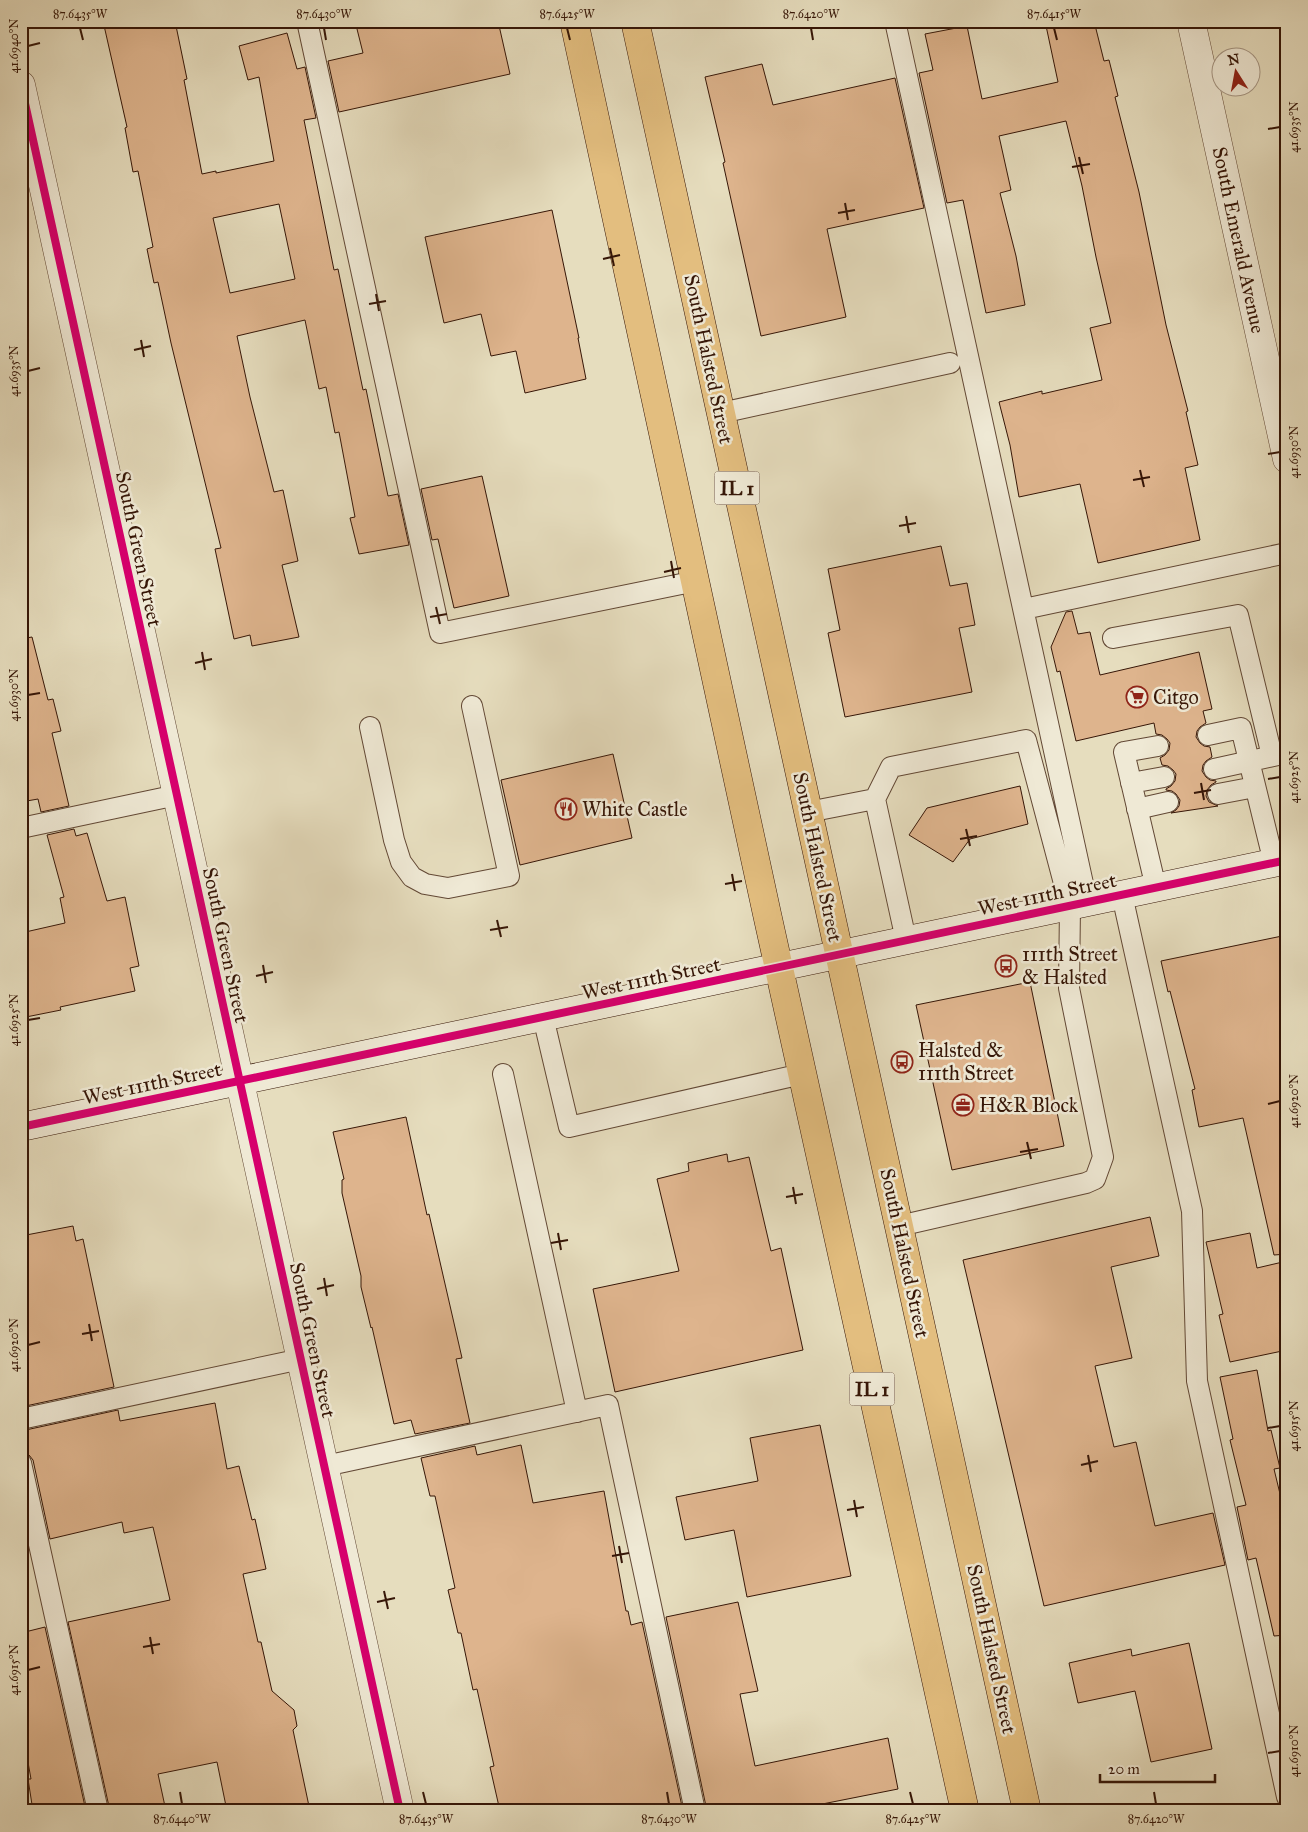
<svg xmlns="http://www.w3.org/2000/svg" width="1308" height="1832" font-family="'IM FELL Great Primer',serif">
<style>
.building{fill:#deb48d;stroke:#361607;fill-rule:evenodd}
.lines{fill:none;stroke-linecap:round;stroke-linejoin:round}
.service-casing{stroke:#624835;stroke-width:22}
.minor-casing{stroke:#624835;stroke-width:29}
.secondary-casing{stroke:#361607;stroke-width:29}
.primary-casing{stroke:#361607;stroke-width:29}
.service{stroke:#efe9d5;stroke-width:20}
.minor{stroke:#efe9d5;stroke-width:28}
.secondary{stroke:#efe9d5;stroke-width:28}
.primary{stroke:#e3be7f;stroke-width:28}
.cycleway-casing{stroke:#efe9d5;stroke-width:11}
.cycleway{stroke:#d6006c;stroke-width:8}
.ticks{fill:none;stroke:#361607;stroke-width:2}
.labels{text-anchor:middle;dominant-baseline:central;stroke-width:5;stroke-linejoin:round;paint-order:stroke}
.shield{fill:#efe9d5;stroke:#6e5545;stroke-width:1}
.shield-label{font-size:19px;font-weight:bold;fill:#361607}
.street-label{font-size:20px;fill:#361607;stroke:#efe9d5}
.poi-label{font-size:20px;fill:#361607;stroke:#efe9d5;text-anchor:start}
.neatline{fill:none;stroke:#361607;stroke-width:2}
.ticks-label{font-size:12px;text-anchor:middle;fill:#361607}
</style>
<rect width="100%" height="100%" fill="#e6ddbe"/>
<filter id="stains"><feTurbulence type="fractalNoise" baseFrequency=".004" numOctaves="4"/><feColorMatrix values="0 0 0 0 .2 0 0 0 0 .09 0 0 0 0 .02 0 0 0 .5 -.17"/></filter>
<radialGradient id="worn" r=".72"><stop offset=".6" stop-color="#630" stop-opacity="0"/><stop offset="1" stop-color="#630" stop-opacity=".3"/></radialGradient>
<path class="building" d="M103 21H175L187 79 184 80 202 174 216 171V173L274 161 259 77 248 80 239 46 287 33 297 69 305 67 316 118 304 120 334 270 338 269 363 390 366 389 388 496 398 494 409 545 359 554 350 518 355 517 339 432 335 433 326 387 319 389 305 320 237 336 250 397 269 472 274 492 283 490 298 561 282 565 299 637 252 646 250 635 234 639 215 549 221 548 171 343 158 282 154 283 147 249 153 247 138 171 133 172 125 128 127 127ZM279 204 295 279 230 293 213 218Z
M355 21H498L510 74 339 112 328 61 363 53Z
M1045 21H1094L1104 61 1109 60 1118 96 1115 97 1139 192 1166 325 1188 411 1186 412 1198 465 1185 468 1200 540 1098 563 1080 484 1019 497 1010 445 999 402 1042 391V394L1102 380 1090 328 1111 323 1096 257 1082 186 1066 121 999 136 1011 190 1000 193 1016 256 1025 305 986 313 963 200 947 203 919 73 933 70 925 34 967 26 982 99 1058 82Z
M762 64 773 105 895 78 924 208 827 229 846 317 761 336 723 163 725 162 705 77Z
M552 210 579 338H578L586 379 525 393 516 351 491 356 481 314 444 323 425 237Z
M482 476 509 596 454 608 438 539 432 540 421 489Z
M941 546 950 586 967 583 975 625 959 628 972 692 845 717 828 633 840 630 828 569Z
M1072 611 1078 634 1090 632 1100 675 1199 652 1212 709 1203 711 1206 723 1200 727 1197 731 1196 737 1200 743 1204 746 1210 747 1212 757 1206 761 1203 765 1202 771 1206 777 1210 780 1216 781V782L1211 785 1207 790 1206 796 1209 802 1218 806 1171 813 1176 810 1179 806 1180 800 1176 794 1172 791 1166 790V789L1171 786 1175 781 1176 774 1173 770 1168 766 1162 765 1160 758 1165 755 1169 750 1170 743 1167 739 1162 735 1156 734 1154 723 1076 741 1060 671 1057 672 1051 647 1066 612Z
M32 637 48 700 53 699 61 731 52 733 69 806 41 812 38 799 21 802V639Z
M613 754 632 838 520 865 501 780Z
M1020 786 1028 824 970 839 953 862 909 835 927 808Z
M74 829 76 836 87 833 107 901 125 897 139 966 130 968 135 991 60 1007 61 1010 21 1018V933L65 923 60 898 64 897 47 835Z
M1287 935V1254L1274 1255 1243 1118 1199 1127 1192 1090 1195 1089 1170 991 1168 992 1161 961Z
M1030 982 1064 1146 952 1170 916 1005Z
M406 1117 427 1215 429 1214 462 1358 456 1359 470 1423 415 1434 411 1420 394 1424 372 1327 371 1328 361 1287V1276L342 1193V1180L344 1179 333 1132Z
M727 1154 728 1162 749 1157 771 1251 781 1248 803 1350 615 1392 593 1289 679 1271 657 1179 689 1171 688 1163Z
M1150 1217 1159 1256 1111 1267 1132 1358 1095 1366 1114 1447 1136 1442 1155 1526 1213 1513 1225 1565 1044 1606 963 1260Z
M73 1226 76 1241 83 1239 114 1387 21 1407V1236Z
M1250 1233 1257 1268 1287 1261V1350L1230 1362 1219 1315 1223 1314 1206 1242Z
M1257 1370 1268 1431 1271 1430 1280 1468 1274 1469 1287 1523V1635L1274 1636 1256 1558 1248 1560 1237 1507 1246 1505 1230 1440 1233 1439 1220 1377Z
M215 1403 227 1469 239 1466 252 1520 255 1519 266 1569 243 1574 258 1642H261L272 1691 294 1710 297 1726 293 1730 310 1811H227L217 1762 158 1774 166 1811H110L68 1622 170 1600 153 1527 124 1533 122 1522 50 1539 33 1460 29 1455 21 1451V1431L118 1410 120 1421Z
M820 1425 851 1576 747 1597 734 1530 685 1540 676 1497 758 1481 750 1438Z
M521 1445 533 1503 604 1491 626 1611H628L631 1625 642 1622 683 1811H500L490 1767 494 1766 477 1689 473 1690 461 1633H458L448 1590 455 1588 435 1496H430L421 1458 475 1446 477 1455Z
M21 1519 27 1545 21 1547Z
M738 1602 758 1691 740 1694 755 1766 888 1738 898 1789 787 1811H707L666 1617Z
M45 1627 86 1811H33L28 1779H31L21 1723V1633Z
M1189 1643 1212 1749 1151 1762 1135 1691 1078 1703 1069 1663 1131 1649 1132 1656Z"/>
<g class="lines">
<g class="service-casing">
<path id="service" d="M307 21 440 633 696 581
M895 21 1087 902
M721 413 950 363
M1024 609 1287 553
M1113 638 1238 615 1272 756
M370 727 394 840 401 862 412 877 425 884 448 888 509 876 472 706
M1208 735 1241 728 1274 863
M1214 769 1287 753
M1131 783 1164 777
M1218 794 1255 787
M875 799 906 940
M1137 809 1168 802
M808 812 875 799 891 767 1026 740 1070 906 1069 988 1103 1157 1095 1179 1086 1183 899 1226
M21 828 177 795
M1156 888 1124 752 1158 746
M1122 895 1192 1211 1197 1381 1287 1797
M543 1017 569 1127 802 1074
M503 1074 577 1412
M21 1419 301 1359
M21 1463 98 1811
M325 1466 608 1405 695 1811"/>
</g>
<g class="minor-casing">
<path id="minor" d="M1191 21 1287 459
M21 85 400 1811"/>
</g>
<g class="secondary-casing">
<path id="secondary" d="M21 1127 1287 860"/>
</g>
<g class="primary-casing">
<path id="primary" d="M574 21 767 914 965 1811
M635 21 1027 1811"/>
</g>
<use href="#service" class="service"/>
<use href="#minor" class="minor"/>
<use href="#secondary" class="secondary"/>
<use href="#primary" class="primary"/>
<g class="cycleway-casing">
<path id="cycleway" d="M21 85 400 1811
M21 1127 1287 860"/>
</g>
<use href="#cycleway" class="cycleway"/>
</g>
<path class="ticks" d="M80 28 83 40M324 28 326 40M567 28 570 40M811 28 813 40M1054 28 1057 40M28 46 40 43M1268 129 1280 127M1079 157 1083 174M1072 167 1090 164M845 203 848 220M838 213 855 210M610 248 614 266M603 259 620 255M376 294 379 311M369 304 386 301M141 340 144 357M134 350 151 346M28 371 40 368M1268 454 1280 452M1140 470 1144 487M1133 480 1150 477M906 516 909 533M899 526 916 523M671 561 674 578M664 572 681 568M436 607 440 624M430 617 447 614M202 652 205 670M195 663 212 659M28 695 40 693M1268 779 1280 777M1201 783 1204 800M1194 793 1211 790M966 829 970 846M960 839 977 836M732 874 735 891M725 884 742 881M497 920 501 937M490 930 508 927M263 965 266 983M256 976 273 972M28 1020 40 1018M1268 1104 1280 1101M1027 1142 1031 1159M1020 1152 1038 1149M793 1187 796 1204M786 1197 803 1194M558 1233 561 1250M551 1243 568 1240M324 1278 327 1296M317 1289 334 1285M89 1324 92 1341M82 1334 99 1331M28 1345 40 1342M1268 1428 1280 1426M1088 1455 1091 1472M1081 1465 1098 1461M854 1500 857 1517M847 1510 864 1507M619 1546 622 1563M612 1556 629 1553M384 1591 388 1609M377 1602 395 1598M150 1637 153 1654M143 1647 160 1644M28 1670 40 1667M1268 1753 1280 1751M180 1792 182 1804M423 1792 426 1804M667 1792 669 1804M910 1792 913 1804M1154 1792 1156 1804"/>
<defs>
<g id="supermarket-ring" transform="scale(1.125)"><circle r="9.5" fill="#efe9d5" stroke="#8f2418" stroke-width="1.5"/><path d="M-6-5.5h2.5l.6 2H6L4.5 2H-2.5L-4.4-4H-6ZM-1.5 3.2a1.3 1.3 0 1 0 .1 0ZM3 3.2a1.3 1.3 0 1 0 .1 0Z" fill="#8f2418"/></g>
<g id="restaurant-ring" transform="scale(1.125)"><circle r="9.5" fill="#efe9d5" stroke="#8f2418" stroke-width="1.5"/><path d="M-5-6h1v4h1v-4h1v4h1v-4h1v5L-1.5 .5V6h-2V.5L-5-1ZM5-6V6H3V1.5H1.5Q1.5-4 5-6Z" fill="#8f2418"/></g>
<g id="bus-ring" transform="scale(1.125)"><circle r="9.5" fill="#efe9d5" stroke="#8f2418" stroke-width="1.5"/><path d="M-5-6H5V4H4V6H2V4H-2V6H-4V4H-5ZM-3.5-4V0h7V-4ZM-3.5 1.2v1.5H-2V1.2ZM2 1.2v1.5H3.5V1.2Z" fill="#8f2418"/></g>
<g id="office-ring" transform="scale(1.125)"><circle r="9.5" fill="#efe9d5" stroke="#8f2418" stroke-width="1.5"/><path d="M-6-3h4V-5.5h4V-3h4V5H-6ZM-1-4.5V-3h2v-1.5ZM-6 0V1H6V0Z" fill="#8f2418"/></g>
</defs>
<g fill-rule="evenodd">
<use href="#supermarket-ring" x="1137" y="697"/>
<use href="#restaurant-ring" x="566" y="809"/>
<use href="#bus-ring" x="1006" y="966"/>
<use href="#bus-ring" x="902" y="1062"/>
<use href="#office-ring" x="963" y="1105"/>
</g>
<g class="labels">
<g class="shield">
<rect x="714.5" y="471.5" width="45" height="33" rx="4"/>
<rect x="849.5" y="1372.5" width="45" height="33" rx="4"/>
</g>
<g class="shield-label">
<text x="737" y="488">IL 1</text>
<text x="872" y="1389">IL 1</text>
</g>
<g class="street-label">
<text transform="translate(1239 240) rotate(78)">South Emerald Avenue</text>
<text transform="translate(709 359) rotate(78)">South Halsted Street</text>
<text transform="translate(139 549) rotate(78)">South Green Street</text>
<text transform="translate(818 857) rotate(78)">South Halsted Street</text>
<text transform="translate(1047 894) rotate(-12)">West 111th Street</text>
<text transform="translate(226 945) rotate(78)">South Green Street</text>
<text transform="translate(651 978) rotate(-12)">West 111th Street</text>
<text transform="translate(152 1083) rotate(-12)">West 111th Street</text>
<text transform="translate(905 1253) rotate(78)">South Halsted Street</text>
<text transform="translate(313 1340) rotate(78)">South Green Street</text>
<text transform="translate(992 1649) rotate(78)">South Halsted Street</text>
</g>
<g class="poi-label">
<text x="1153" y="697">Citgo</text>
<text x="582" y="809">White Castle</text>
<text x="1022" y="954">111th Street<tspan x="1022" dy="23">&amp; Halsted</tspan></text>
<text x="918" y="1050">Halsted &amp;<tspan x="918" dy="23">111th Street</tspan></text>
<text x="979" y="1105">H&amp;R Block</text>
</g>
</g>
<rect width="1308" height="1832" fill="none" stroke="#e6ddbe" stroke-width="55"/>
<g transform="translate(1236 72) rotate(349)"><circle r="24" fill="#efe9d5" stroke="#a59583"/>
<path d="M0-4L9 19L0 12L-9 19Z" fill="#8f2418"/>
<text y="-8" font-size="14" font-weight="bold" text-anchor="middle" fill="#361607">N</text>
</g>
<path d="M1100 1774v8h115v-8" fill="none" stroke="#361607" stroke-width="2.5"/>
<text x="1108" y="1774" font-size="15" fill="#361607" stroke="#efe9d5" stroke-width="4" paint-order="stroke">20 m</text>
<rect x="28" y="28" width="1252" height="1776" class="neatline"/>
<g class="ticks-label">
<text x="80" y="18">87.6435°W</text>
<text x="324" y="18">87.6430°W</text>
<text x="567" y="18">87.6425°W</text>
<text x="811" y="18">87.6420°W</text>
<text x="1054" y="18">87.6415°W</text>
<text transform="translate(14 46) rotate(-90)" y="4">41.6940°N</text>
<text transform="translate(1294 127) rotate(-90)" y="4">41.6935°N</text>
<text transform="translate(14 371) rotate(-90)" y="4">41.6935°N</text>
<text transform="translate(1294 452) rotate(-90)" y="4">41.6930°N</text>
<text transform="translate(14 695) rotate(-90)" y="4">41.6930°N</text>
<text transform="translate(1294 777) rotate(-90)" y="4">41.6925°N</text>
<text transform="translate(14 1020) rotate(-90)" y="4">41.6925°N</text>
<text transform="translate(1294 1101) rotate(-90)" y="4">41.6920°N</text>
<text transform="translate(14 1345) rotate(-90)" y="4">41.6920°N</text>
<text transform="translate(1294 1426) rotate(-90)" y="4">41.6915°N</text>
<text transform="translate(14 1670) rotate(-90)" y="4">41.6915°N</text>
<text transform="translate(1294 1751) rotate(-90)" y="4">41.6910°N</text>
<text x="182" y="1823">87.6440°W</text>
<text x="426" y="1823">87.6435°W</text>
<text x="669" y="1823">87.6430°W</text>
<text x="913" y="1823">87.6425°W</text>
<text x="1156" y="1823">87.6420°W</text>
</g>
<rect width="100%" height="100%" filter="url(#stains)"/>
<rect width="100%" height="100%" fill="url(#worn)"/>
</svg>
